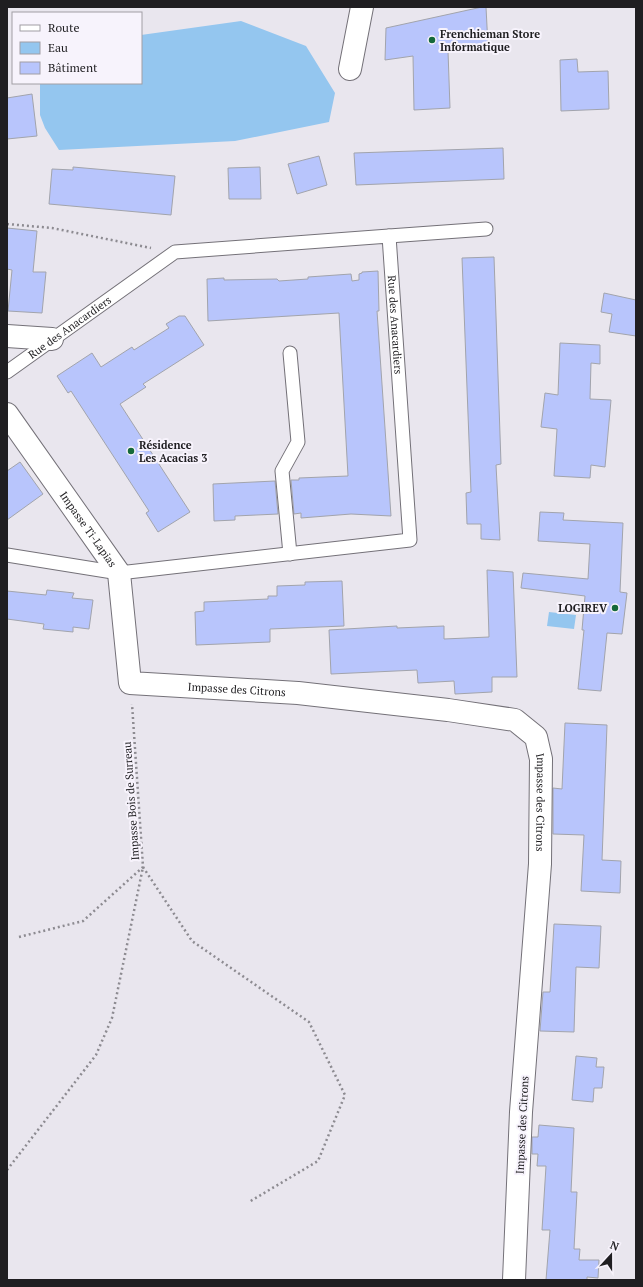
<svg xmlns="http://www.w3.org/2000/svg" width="643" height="1287" font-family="'PT Serif',serif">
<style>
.water{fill:#94c6ef}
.building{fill:#b8c5fc;stroke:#a2a4ac}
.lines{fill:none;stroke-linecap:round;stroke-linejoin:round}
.lane-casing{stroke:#747178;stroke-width:15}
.street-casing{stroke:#747178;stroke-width:24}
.path{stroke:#8d8b91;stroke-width:2.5;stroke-dasharray:2 3;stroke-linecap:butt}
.lane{stroke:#fff;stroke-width:13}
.street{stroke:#fff;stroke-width:22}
.poi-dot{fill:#15693a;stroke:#f7f3fc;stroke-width:1.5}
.labels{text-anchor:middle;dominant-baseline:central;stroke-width:4;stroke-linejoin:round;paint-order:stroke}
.poi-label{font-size:11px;font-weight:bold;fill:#1f1e21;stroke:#f7f3fc;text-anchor:start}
.street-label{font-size:11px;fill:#1f1e21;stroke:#f7f3fc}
</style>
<rect width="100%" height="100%" fill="#e9e6ee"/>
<path class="water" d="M241 21 306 46 335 93 329 122 235 141 59 150 45 128 40 115V83H141V35Z
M549 612 576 615 574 629 547 626Z"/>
<path class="building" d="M482 7H486L488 46 448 51 450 108 414 110 413 56 385 60 386 28Z
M577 59 578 72 608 71 609 109 561 111 560 60Z
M32 94 37 136 7 139V98Z
M503 148 504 179 356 185 354 153Z
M319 156 327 185 297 194 288 164Z
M73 167 175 176 171 215 49 204 52 169 73 170Z
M260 167 261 199H229L228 168Z
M7 228 37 231 33 272H46L42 313 8 311 12 270 7 269Z
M494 257 501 464 496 465 500 540 481 539V524H467L466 493 471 492 462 258Z
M378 271 379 311H377L391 516 351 514 301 518V513L294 514 291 480H299V478L348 476 339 313 208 321 207 279 224 278V280L277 279 279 281 308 279V277L351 274 352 281 359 280V274L362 273V272Z
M604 293 636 300V336L609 332 612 314 601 312Z
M179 316H185L204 345 143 384 146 387 120 404 190 512 158 532 146 513 149 511 71 391 68 393 57 376 92 353 101 367 132 347 134 350 169 328 166 324Z
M560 343 600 345V364L591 363 590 399 611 400 605 467 591 465 590 478 554 476 557 429 541 427 545 393 558 395Z
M20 462 43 494 7 520V471Z
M275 481 278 514 235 516V520L214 521 213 484Z
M540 512 564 513 563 520 623 523 620 592 627 593 622 634 607 633 601 691 578 689 584 630H582L585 596 521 588 523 573 588 579 590 544 538 541Z
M487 570 513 572 517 677H492V692L455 694 454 681 418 683 417 670 331 674 329 630 397 626V628L444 626V639L489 637Z
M342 581 344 626 270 629V642L196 645 195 612 204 611V602L268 599V596H277V586L305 585V582Z
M47 590 74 593 72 598 93 600 89 629 73 627V632L43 629 44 624 7 619V591L46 595Z
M565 723 607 725 602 860 621 861 620 893 581 891 584 835 553 834V788L562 789Z
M554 924 601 926 599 968 576 967 574 1032 540 1031 543 992H550Z
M576 1056 597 1058 596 1067H604L602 1088H594L593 1102 572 1100Z
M539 1125 574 1128 571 1192H577L574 1249H580L579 1260H599L598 1278 587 1277V1280H546L550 1230H542L546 1166H537L538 1154H532V1137H538Z"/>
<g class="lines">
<g class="lane-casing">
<g id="lane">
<path d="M389 236 486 229"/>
<path id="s1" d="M7 372 175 252 389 236 410 540 119 573 7 555"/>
<path d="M290 554 282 471 298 442 290 353"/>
</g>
</g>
<g class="street-casing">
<g id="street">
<path d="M350 69 362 7"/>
<path d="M7 336 52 339"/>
<path id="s2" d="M7 414 119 573 130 683 298 693 448 710 515 720 536 737 541 759 540 864 521 1112 514 1280"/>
</g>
</g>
<path class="path" d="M7 224 52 228 151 248
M143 867 192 941 309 1022 345 1095 318 1161 249 1202
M19 937 83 921 143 867 132 704
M7 1170 96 1055 112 1018 143 867"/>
<use href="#lane" class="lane"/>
<use href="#street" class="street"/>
</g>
<g class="poi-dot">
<circle cx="432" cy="40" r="4"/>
<circle cx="131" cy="451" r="4"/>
<circle cx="615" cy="608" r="4"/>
</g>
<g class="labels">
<g class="poi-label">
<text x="440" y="34">Frenchieman Store<tspan x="440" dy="13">Informatique</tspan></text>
<text x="139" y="445">Résidence<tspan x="139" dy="13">Les Acacias 3</tspan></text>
<text x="607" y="608" text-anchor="end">LOGIREV</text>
</g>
<g class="street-label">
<text stroke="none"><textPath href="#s1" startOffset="510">Rue des Anacardiers</textPath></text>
<text stroke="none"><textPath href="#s1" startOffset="77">Rue des Anacardiers</textPath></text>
<text stroke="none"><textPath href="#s2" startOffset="141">Impasse Ti-Lapias</textPath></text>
<text stroke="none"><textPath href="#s2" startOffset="412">Impasse des Citrons</textPath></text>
<text transform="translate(131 801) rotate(-94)">Impasse Bois de Surreau</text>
<text stroke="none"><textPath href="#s2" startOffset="785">Impasse des Citrons</textPath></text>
<text transform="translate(522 1125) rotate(-87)">Impasse des Citrons</text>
</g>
</g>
<rect width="643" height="1287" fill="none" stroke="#1f1e21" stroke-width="16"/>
<rect x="12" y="12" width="130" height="72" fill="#f7f3fc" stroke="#a19ea4"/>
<rect x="20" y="25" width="20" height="6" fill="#ffffff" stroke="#a19ea4"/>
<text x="48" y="32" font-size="12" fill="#1f1e21">Route</text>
<rect x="20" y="42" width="20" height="12" fill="#94c6ef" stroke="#a19ea4"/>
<text x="48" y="52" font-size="12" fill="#1f1e21">Eau</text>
<rect x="20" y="62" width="20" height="12" fill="#b8c5fc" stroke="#a19ea4"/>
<text x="48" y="72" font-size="12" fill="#1f1e21">Bâtiment</text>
<g transform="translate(611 1255) rotate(21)" stroke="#f7f3fc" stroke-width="3" paint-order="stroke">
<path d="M0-3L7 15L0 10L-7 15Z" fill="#1f1e21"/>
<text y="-6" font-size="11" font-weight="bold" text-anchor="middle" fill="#1f1e21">N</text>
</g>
</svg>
